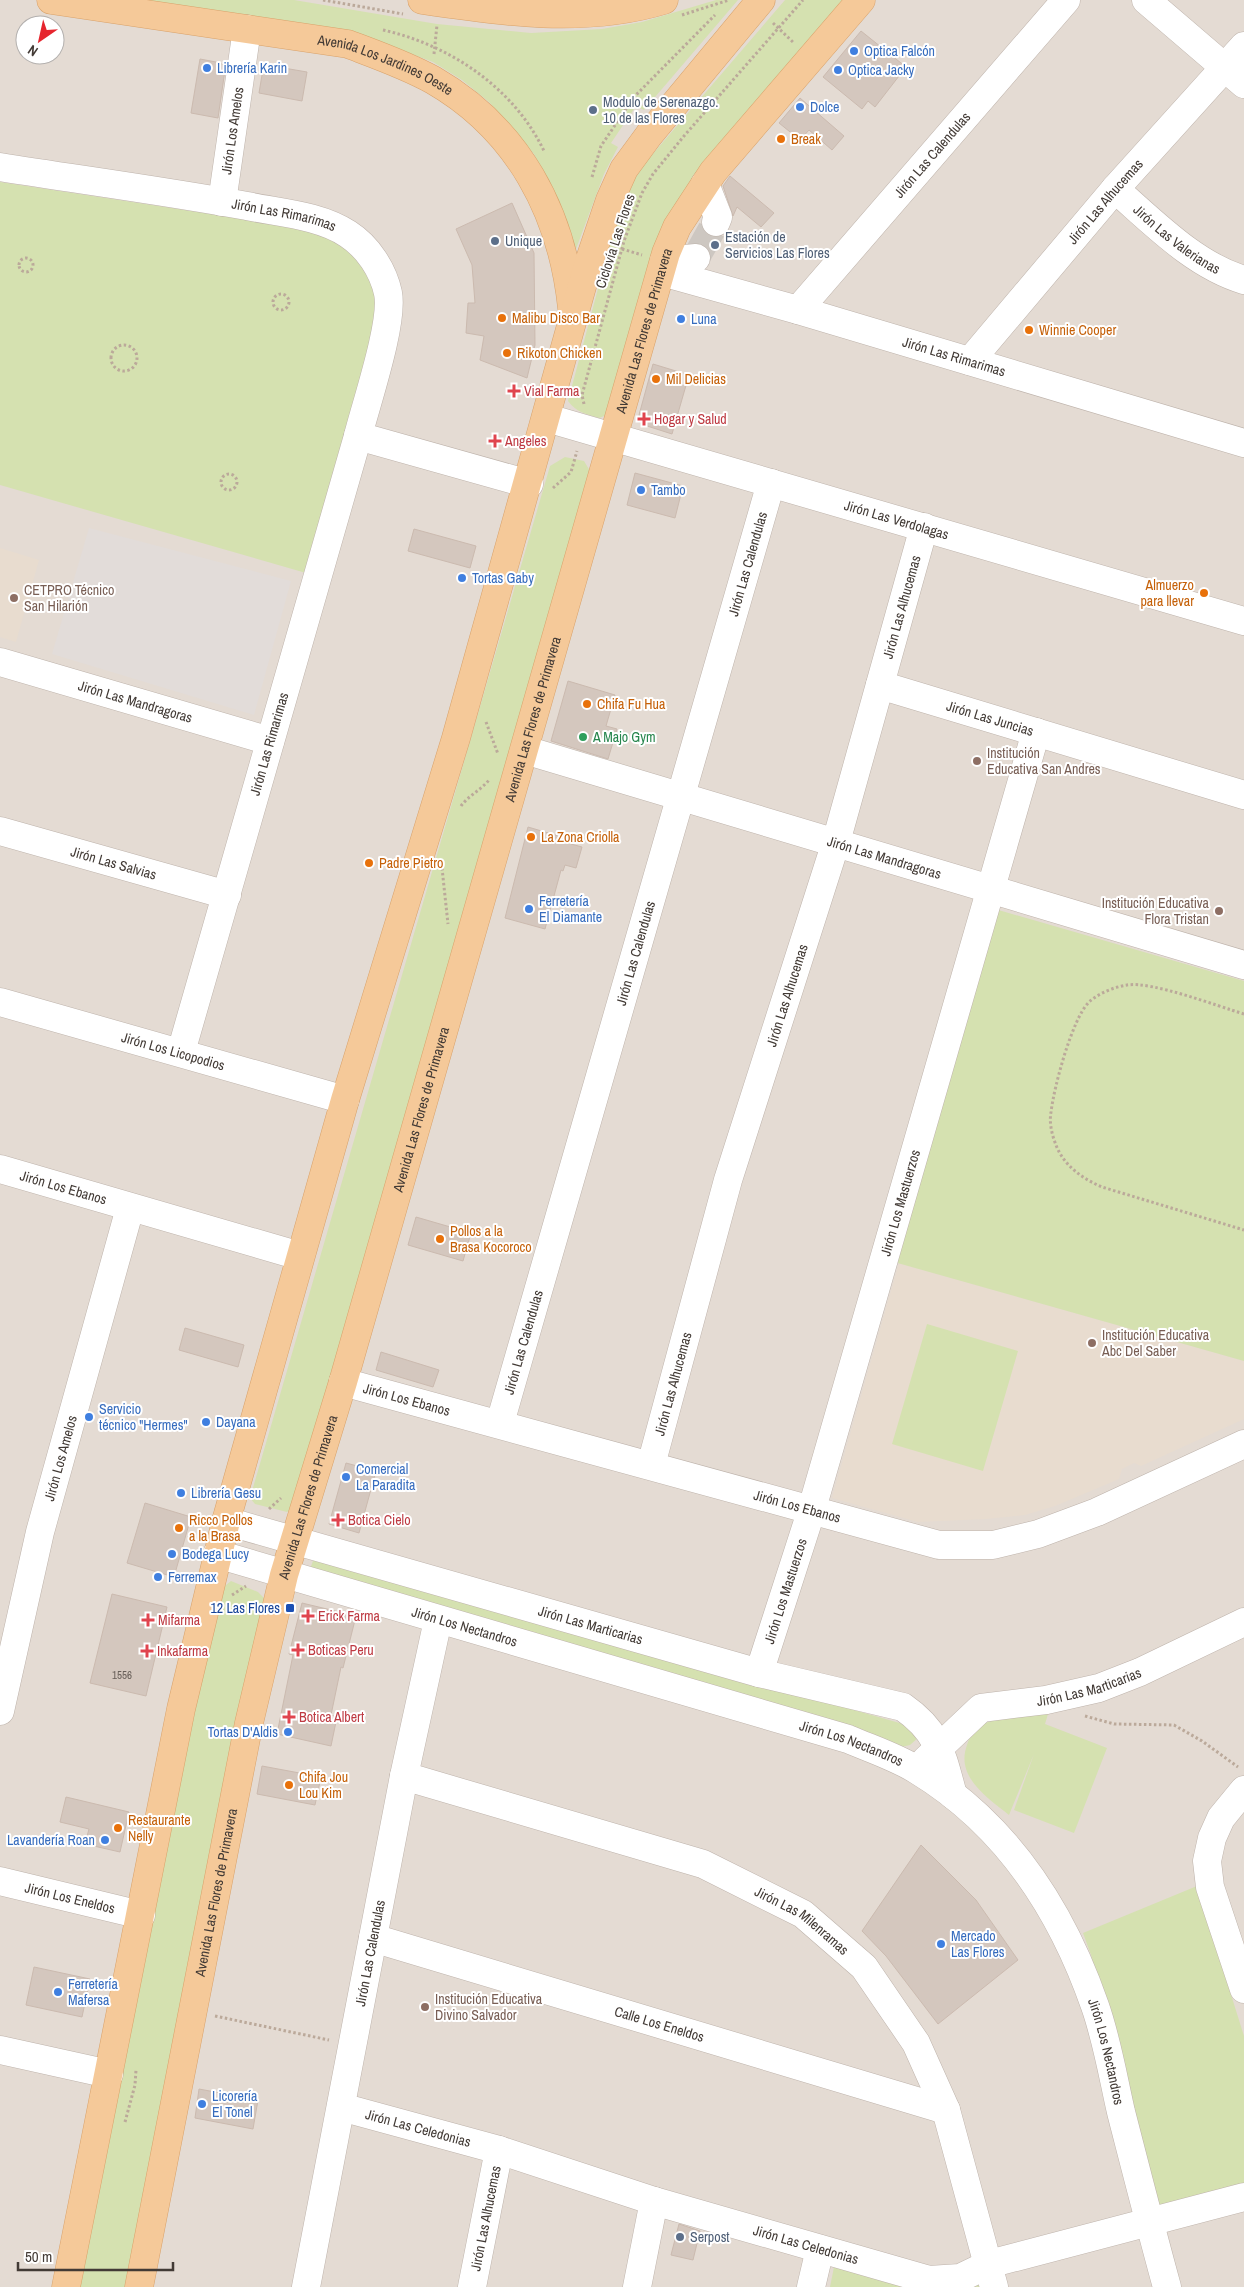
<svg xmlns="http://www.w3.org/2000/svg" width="1244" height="2287" font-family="'Archivo Narrow',sans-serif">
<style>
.residential{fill:#e4dbd3;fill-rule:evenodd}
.industrial{fill:#e2dcd9}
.education{fill:#e8dccf}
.green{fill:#d5e1b0}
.building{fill:#d4c7be;stroke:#cbbaaf}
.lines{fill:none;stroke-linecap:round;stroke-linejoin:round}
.minor-tunnel{stroke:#cdc7c1;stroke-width:28;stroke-dasharray:28 14;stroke-linecap:butt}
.minor-casing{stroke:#beb3ab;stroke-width:29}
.major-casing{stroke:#d8a26b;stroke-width:29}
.path{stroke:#bba99a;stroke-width:3;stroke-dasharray:2.5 2.5;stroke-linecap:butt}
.minor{stroke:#fff;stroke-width:28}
.major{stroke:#f5c999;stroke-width:28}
.shop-dot{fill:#3f7fe0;stroke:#fff;stroke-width:2}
.service-dot{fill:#5c6f8a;stroke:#fff;stroke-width:2}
.food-dot{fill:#e8710a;stroke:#fff;stroke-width:2}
.health-dot{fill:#e0444e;stroke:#fff;stroke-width:2}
.education-dot{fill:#8d6e63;stroke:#fff;stroke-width:2}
.leisure-dot{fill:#2e9e5b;stroke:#fff;stroke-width:2}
.transit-dot{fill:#1a4fb4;stroke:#fff;stroke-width:2}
.labels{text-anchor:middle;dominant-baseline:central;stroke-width:4;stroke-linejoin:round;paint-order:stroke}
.number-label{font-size:11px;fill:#665d57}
.shop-label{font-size:14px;fill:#366cbe;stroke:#fff;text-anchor:start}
.street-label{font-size:14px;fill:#423a35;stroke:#fff}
.service-label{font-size:14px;fill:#4e5e75;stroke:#fff;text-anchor:start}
.food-label{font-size:14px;fill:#c56008;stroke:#fff;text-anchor:start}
.health-label{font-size:14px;fill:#be3a42;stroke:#fff;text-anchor:start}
.education-label{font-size:14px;fill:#785e54;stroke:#fff;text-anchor:start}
.leisure-label{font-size:14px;fill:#27864d;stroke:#fff;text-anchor:start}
.transit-label{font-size:14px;fill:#164399;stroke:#fff;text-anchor:end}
</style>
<rect width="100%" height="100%" fill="#f0eae4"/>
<path class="residential" d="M0 0H1244V2287H0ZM25 25H55V55H25Z"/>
<path class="industrial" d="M89 528 291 581 254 715 52 654Z"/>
<path class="education" d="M0 548 39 560 16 642 0 637Z
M899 1263 1244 1361V1419L1141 1466 1134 1463 1122 1469 1119 1479 1055 1506 1025 1515 986 1519 918 1522 832 1498Z"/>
<path class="green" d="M139 0H294L437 24 531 33 602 29 642 22 716 0H738L644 110 636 106 611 143 618 147 604 174 576 249 557 199 534 154 489 102 462 80 433 62 371 39Z
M785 0H847L704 166 607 415 599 418C586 414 576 412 568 401L615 225 632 183 645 163Z
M0 182 303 228 327 236 358 255 377 298 373 336 306 573 0 485Z
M565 457 584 461 593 476 293 1508 287 1512 255 1504 250 1498 550 466Z
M995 909 1244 981V1361L894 1262Z
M927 1324 1018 1351 983 1471 892 1444Z
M320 1558 910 1726 919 1737 910 1745 901 1747 310 1569 313 1561Z
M231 1581 258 1592 265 1599 126 2287H78L193 1714 220 1590Z
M1048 1714 1045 1724 1107 1748 1074 1833 1014 1810 1034 1754 1009 1815C988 1798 955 1777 967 1745 969 1738 973 1730 979 1726 995 1716 1029 1716 1048 1714Z
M1197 1886 1244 2036V2186L1156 2209 1091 1955 1083 1933Z
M836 2257 982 2282 983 2287H830Z"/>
<path class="building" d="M861 31 906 67 875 107 868 101 862 109 823 77Z
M200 59 221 63 225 70 218 118 191 113Z
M272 66 307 72 302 101 259 93 262 75Z
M800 98 844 136 832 150 809 130 800 140 779 123Z
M730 176 774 213 761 227 737 207 733 216 723 186Z
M512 203 534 253 535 345 527 378 480 360 484 336 466 333 468 303H475L472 265 456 229Z
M704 232 711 237 722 236 711 255 708 249 699 243Z
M653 364 689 375 672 434 644 425 639 415Z
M635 473 683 486 675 518 627 505Z
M414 529 476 546 470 568 408 551Z
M568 681 615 695 606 726 617 729 608 759 551 741Z
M528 827 572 840 571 844 582 847 576 868 565 865 563 871 561 870 545 929 505 918Z
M416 1217 471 1233 463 1261 408 1245Z
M185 1328 244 1345 238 1367 179 1350Z
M381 1352 439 1370 433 1387 376 1370Z
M346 1463 376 1471 359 1533 329 1524Z
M145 1503 191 1517 174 1577 127 1563Z
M112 1594 167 1607 146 1696 90 1683Z
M302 1603 356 1616 343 1668 341 1667 331 1715 337 1717 331 1746 277 1734 293 1655 289 1654Z
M262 1766 321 1777 315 1805 257 1794Z
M66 1797 129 1812 120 1852 85 1844 89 1829 60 1822Z
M921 1845 976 1900 1018 1960 938 2024 886 1956 862 1931Z
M34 1967 90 1979 82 2017 26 2005Z
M199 2089 258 2100 253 2129 195 2118Z
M679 2224 700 2231 693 2260 671 2255Z"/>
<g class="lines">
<path class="minor-tunnel" d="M698 254 716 222"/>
<g class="minor-casing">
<g id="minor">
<path d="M1146 0 1244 84"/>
<path id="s1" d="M0 167C82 180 165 191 247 206 280 213 319 215 348 234 368 247 383 270 388 293 394 322 366 404 358 436L181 1052"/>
<path d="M705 184 718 217 716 222"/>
<path id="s2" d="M1115 189C1153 222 1194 265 1244 280"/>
<path id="s3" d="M222 202 247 29"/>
<path d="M664 261 696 258"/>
<path id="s4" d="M662 272 798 310 1244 443"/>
<path id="s5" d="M798 310 1066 0"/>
<path id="s6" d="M970 361 1115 189 1244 46"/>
<path id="s7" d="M547 418 1244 621"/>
<path d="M358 436 529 484"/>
<path id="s8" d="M0 662 270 741"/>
<path id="s9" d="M880 685 1244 795"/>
<path id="s10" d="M525 750 1244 965"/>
<path id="s11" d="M0 831 227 895"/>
<path id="s12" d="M0 1002 345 1100"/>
<path id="s13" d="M0 1169 300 1256"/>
<path id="s14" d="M343 1382 939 1545H993L1038 1534 1097 1512 1244 1444"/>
<path id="s15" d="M500 1423 771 483"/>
<path id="s16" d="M651 1465 728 1180 836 842 924 527"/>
<path id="s17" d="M226 1521 759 1673 903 1707C939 1732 942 1755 953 1795"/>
<path id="s18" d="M217 1554 848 1739C871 1749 896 1757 917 1770 1006 1824 1061 1908 1095 2006 1107 2040 1113 2077 1121 2112 1136 2170 1151 2229 1167 2287"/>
<path id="s19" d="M759 1673 811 1512 1036 732"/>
<path id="s20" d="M0 1711 40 1532 130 1208"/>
<path id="s21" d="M926 1760 981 1708 1046 1700 1099 1688 1140 1672 1244 1622"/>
<path id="s22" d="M404 1776 703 1864 803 1914 864 1967 916 2043 946 2110 994 2287"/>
<path d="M1244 1790 1221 1818 1212 1838 1207 1861 1210 1887 1244 1989"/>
<path id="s23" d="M0 1881 141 1915"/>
<path id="s24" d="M373 1938 946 2110"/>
<path d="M0 2050 109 2074"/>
<path id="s25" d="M341 2107 499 2150 654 2201 929 2280 960 2278 989 2264 1244 2197"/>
<path id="s26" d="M306 2287 404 1776 438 1620"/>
<path id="s27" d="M472 2287 499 2150"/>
<path d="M637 2287 654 2201"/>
<path d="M811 2287 820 2249"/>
</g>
</g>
<g class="major-casing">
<g id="major">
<path id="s28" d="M51 0 348 44C377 55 406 65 433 80 518 129 562 212 572 308"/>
<path d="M422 0C502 12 585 24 664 0"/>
<path d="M66 2287 181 1709 226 1521 345 1100 456 738 588 265 610 200 624 169 649 135 761 0"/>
<path id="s29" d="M139 2287 249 1723 284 1575 343 1382 666 253 677 227 713 172 861 0"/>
</g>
</g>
<path class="path" d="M323 0 403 14
M682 15 729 0
M773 23 794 43
M383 30C450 45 514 88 544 151
M434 54 437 25
M634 97 644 105
M592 177 601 146 634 97 715 15
M622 249 642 255
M19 265a7 7 0 1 1 14 0a7 7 0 1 1-14 0Z
M273 302a8 8 0 1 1 16 0a8 8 0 1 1-16 0Z
M111 358a13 13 0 1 1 26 0a13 13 0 1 1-26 0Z
M584 404 582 395 624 241 642 193 653 174 684 136 803 0
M221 482a8 8 0 1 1 16 0a8 8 0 1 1-16 0Z
M553 488 571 472 577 451
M486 722 498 754
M461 806C468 796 481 790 489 780
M442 868 448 924
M1244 1014C1217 1006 1152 981 1127 985 1114 987 1099 993 1089 1002 1072 1019 1054 1087 1051 1112 1049 1123 1052 1135 1056 1145 1064 1166 1083 1179 1102 1187L1244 1230
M269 1509 281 1498
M232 1595 246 1586
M1085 1716 1114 1724 1174 1725 1202 1741 1238 1767
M215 2016 329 2040
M125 2122 135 2085 136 2070"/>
<use href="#minor" class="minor"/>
<use href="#major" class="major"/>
</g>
<g class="shop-dot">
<circle cx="854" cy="51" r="5"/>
<circle cx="207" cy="68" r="5"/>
<circle cx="838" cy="70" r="5"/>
<circle cx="800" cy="107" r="5"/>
<circle cx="681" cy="319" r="5"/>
<circle cx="641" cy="490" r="5"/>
<circle cx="462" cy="578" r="5"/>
<circle cx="529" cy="909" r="5"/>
<circle cx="89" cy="1417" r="5"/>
<circle cx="206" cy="1422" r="5"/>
<circle cx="346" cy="1477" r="5"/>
<circle cx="181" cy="1493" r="5"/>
<circle cx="172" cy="1554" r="5"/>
<circle cx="158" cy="1577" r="5"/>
<circle cx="288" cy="1732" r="5"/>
<circle cx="105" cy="1840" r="5"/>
<circle cx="941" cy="1944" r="5"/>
<circle cx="58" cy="1992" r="5"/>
<circle cx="202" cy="2104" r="5"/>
</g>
<g class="service-dot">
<circle cx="593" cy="110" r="5"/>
<circle cx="495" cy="241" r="5"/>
<circle cx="715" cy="245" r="5"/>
<circle cx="680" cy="2237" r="5"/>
</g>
<g class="food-dot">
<circle cx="781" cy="139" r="5"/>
<circle cx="502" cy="318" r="5"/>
<circle cx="1029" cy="330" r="5"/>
<circle cx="507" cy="353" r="5"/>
<circle cx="656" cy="379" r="5"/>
<circle cx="1204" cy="593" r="5"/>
<circle cx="587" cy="704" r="5"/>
<circle cx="531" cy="837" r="5"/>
<circle cx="369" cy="863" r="5"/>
<circle cx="440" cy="1239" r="5"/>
<circle cx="179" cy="1528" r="5"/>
<circle cx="289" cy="1785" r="5"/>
<circle cx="118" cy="1828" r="5"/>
</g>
<g class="health-dot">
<path d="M511.5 383.5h5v5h5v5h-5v5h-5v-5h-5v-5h5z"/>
<path d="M641.5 411.5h5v5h5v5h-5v5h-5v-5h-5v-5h5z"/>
<path d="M492.5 433.5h5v5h5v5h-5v5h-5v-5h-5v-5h5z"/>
<path d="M335.5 1512.5h5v5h5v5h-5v5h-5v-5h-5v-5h5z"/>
<path d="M305.5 1608.5h5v5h5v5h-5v5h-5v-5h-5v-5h5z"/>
<path d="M145.5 1612.5h5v5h5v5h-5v5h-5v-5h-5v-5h5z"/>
<path d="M295.5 1642.5h5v5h5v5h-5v5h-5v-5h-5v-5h5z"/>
<path d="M144.5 1643.5h5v5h5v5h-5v5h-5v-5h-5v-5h5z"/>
<path d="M286.5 1709.5h5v5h5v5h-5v5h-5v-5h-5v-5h5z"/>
</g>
<g class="education-dot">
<circle cx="14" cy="598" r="5"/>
<circle cx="977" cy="761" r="5"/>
<circle cx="1219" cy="911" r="5"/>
<circle cx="1092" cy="1343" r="5"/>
<circle cx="425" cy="2007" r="5"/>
</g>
<circle class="leisure-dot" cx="583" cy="737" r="5"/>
<rect class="transit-dot" x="285" y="1603" width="10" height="10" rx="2.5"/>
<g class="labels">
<g class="number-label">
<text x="122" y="1675">1556</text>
</g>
<g class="shop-label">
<text x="864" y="51">Optica Falcón</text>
<text x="217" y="68">Librería Karin</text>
<text x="848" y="70">Optica Jacky</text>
<text x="810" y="107">Dolce</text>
<text x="691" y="319">Luna</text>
<text x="651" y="490">Tambo</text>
<text x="472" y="578">Tortas Gaby</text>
<text x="539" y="901">Ferretería<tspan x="539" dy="16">El Diamante</tspan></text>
<text x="99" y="1409">Servicio<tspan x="99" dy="16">técnico "Hermes"</tspan></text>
<text x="216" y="1422">Dayana</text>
<text x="356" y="1469">Comercial<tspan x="356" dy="16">La Paradita</tspan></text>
<text x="191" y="1493">Librería Gesu</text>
<text x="182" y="1554">Bodega Lucy</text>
<text x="168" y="1577">Ferremax</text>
<text x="278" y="1732" text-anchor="end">Tortas D'Aldis</text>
<text x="95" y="1840" text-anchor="end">Lavandería Roan</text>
<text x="951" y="1936">Mercado<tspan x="951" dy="16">Las Flores</tspan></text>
<text x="68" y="1984">Ferretería<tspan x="68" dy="16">Mafersa</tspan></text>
<text x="212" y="2096">Licorería<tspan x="212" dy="16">El Tonel</tspan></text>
</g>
<g class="street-label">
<text stroke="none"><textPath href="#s28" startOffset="342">Avenida Los Jardines Oeste</textPath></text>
<text stroke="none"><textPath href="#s3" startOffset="72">Jirón Los Amelos</textPath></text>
<text stroke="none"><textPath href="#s5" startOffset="205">Jirón Las Calendulas</textPath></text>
<text stroke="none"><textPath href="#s6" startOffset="209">Jirón Las Alhucemas</textPath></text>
<text stroke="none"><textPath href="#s1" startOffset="288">Jirón Las Rimarimas</textPath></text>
<text stroke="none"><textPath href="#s2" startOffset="80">Jirón Las Valerianas</textPath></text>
<text transform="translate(615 241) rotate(-72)">Ciclovía Las Flores</text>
<text stroke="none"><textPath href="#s29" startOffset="2022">Avenida Las Flores de Primavera</textPath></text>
<text stroke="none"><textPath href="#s4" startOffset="304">Jirón Las Rimarimas</textPath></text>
<text stroke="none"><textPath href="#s7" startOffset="364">Jirón Las Verdolagas</textPath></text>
<text stroke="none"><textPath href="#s15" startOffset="894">Jirón Las Calendulas</textPath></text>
<text stroke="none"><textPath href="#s16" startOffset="894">Jirón Las Alhucemas</textPath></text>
<text stroke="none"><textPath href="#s8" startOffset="141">Jirón Las Mandragoras</textPath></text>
<text stroke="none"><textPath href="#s9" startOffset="115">Jirón Las Juncias</textPath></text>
<text stroke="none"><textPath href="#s29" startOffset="1618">Avenida Las Flores de Primavera</textPath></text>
<text transform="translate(269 744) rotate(-74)">Jirón Las Rimarimas</text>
<text stroke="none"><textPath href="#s10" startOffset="375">Jirón Las Mandragoras</textPath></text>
<text stroke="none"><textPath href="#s11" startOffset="118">Jirón Las Salvias</textPath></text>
<text stroke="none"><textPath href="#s15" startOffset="489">Jirón Las Calendulas</textPath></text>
<text stroke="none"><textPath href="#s16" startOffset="489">Jirón Las Alhucemas</textPath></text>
<text stroke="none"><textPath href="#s12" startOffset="180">Jirón Los Licopodios</textPath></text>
<text stroke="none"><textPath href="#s29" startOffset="1212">Avenida Las Flores de Primavera</textPath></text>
<text stroke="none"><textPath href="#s13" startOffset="66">Jirón Los Ebanos</textPath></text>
<text stroke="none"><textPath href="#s19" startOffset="491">Jirón Los Mastuerzos</textPath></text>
<text stroke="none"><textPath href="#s15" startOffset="84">Jirón Las Calendulas</textPath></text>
<text stroke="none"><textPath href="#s16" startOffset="84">Jirón Las Alhucemas</textPath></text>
<text stroke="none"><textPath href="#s14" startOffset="66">Jirón Los Ebanos</textPath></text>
<text stroke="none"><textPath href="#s20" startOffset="260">Jirón Los Amelos</textPath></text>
<text stroke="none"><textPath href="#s29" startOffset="808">Avenida Las Flores de Primavera</textPath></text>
<text stroke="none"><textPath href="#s14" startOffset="471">Jirón Los Ebanos</textPath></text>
<text stroke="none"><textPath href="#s19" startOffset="86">Jirón Los Mastuerzos</textPath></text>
<text stroke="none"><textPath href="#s17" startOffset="379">Jirón Las Marticarias</textPath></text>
<text stroke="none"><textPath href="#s18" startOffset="258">Jirón Los Nectandros</textPath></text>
<text stroke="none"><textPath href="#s21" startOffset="186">Jirón Las Marticarias</textPath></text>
<text stroke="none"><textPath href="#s18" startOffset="662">Jirón Los Nectandros</textPath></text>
<text stroke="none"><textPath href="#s29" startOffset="402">Avenida Las Flores de Primavera</textPath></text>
<text stroke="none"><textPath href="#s23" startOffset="72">Jirón Los Eneldos</textPath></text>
<text stroke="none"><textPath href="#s22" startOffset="426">Jirón Las Milenramas</textPath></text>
<text stroke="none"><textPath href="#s26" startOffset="340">Jirón Las Calendulas</textPath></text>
<text stroke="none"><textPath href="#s24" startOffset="299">Calle Los Eneldos</textPath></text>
<text stroke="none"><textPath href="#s18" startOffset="1082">Jirón Los Nectandros</textPath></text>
<text stroke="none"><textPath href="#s25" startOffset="80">Jirón Las Celedonias</textPath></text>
<text stroke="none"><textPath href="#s27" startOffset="70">Jirón Las Alhucemas</textPath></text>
<text stroke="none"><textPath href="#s25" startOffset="485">Jirón Las Celedonias</textPath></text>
</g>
<g class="service-label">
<text x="603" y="102">Modulo de Serenazgo.<tspan x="603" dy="16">10 de las Flores</tspan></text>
<text x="725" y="237">Estación de<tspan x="725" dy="16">Servicios Las Flores</tspan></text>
<text x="505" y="241">Unique</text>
<text x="690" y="2237">Serpost</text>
</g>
<g class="food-label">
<text x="791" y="139">Break</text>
<text x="512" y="318">Malibu Disco Bar</text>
<text x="1039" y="330">Winnie Cooper</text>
<text x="517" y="353">Rikoton Chicken</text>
<text x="666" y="379">Mil Delicias</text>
<text x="1194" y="585" text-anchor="end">Almuerzo<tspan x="1194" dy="16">para llevar</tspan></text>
<text x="597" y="704">Chifa Fu Hua</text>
<text x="541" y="837">La Zona Criolla</text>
<text x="379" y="863">Padre Pietro</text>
<text x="450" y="1231">Pollos a la<tspan x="450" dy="16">Brasa Kocoroco</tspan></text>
<text x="189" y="1520">Ricco Pollos<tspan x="189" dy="16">a la Brasa</tspan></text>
<text x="299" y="1777">Chifa Jou<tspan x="299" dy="16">Lou Kim</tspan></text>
<text x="128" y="1820">Restaurante<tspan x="128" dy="16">Nelly</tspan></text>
</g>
<g class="health-label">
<text x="524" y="391">Vial Farma</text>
<text x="654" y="419">Hogar y Salud</text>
<text x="505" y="441">Angeles</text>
<text x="348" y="1520">Botica Cielo</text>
<text x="318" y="1616">Erick Farma</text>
<text x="158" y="1620">Mifarma</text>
<text x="308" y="1650">Boticas Peru</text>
<text x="157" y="1651">Inkafarma</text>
<text x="299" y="1717">Botica Albert</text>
</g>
<g class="education-label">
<text x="24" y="590">CETPRO Técnico<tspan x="24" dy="16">San Hilarión</tspan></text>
<text x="987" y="753">Institución<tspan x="987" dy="16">Educativa San Andres</tspan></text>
<text x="1209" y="903" text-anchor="end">Institución Educativa<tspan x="1209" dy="16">Flora Tristan</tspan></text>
<text x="1102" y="1335">Institución Educativa<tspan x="1102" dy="16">Abc Del Saber</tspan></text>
<text x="435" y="1999">Institución Educativa<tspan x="435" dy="16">Divino Salvador</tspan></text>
</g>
<g class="leisure-label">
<text x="593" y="737">A Majo Gym</text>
</g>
<g class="transit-label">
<text x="280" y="1608">12 Las Flores</text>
</g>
</g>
<g transform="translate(40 40) rotate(214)"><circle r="24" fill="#ffffff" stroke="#b3b0ae"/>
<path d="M0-4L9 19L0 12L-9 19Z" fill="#e6252e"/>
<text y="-8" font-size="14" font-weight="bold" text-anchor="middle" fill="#423a35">N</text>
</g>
<path d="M18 2262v8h155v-8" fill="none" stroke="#423a35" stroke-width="2.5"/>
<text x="25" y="2262" font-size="15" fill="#423a35" stroke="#ffffff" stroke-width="4" paint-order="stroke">50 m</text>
</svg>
